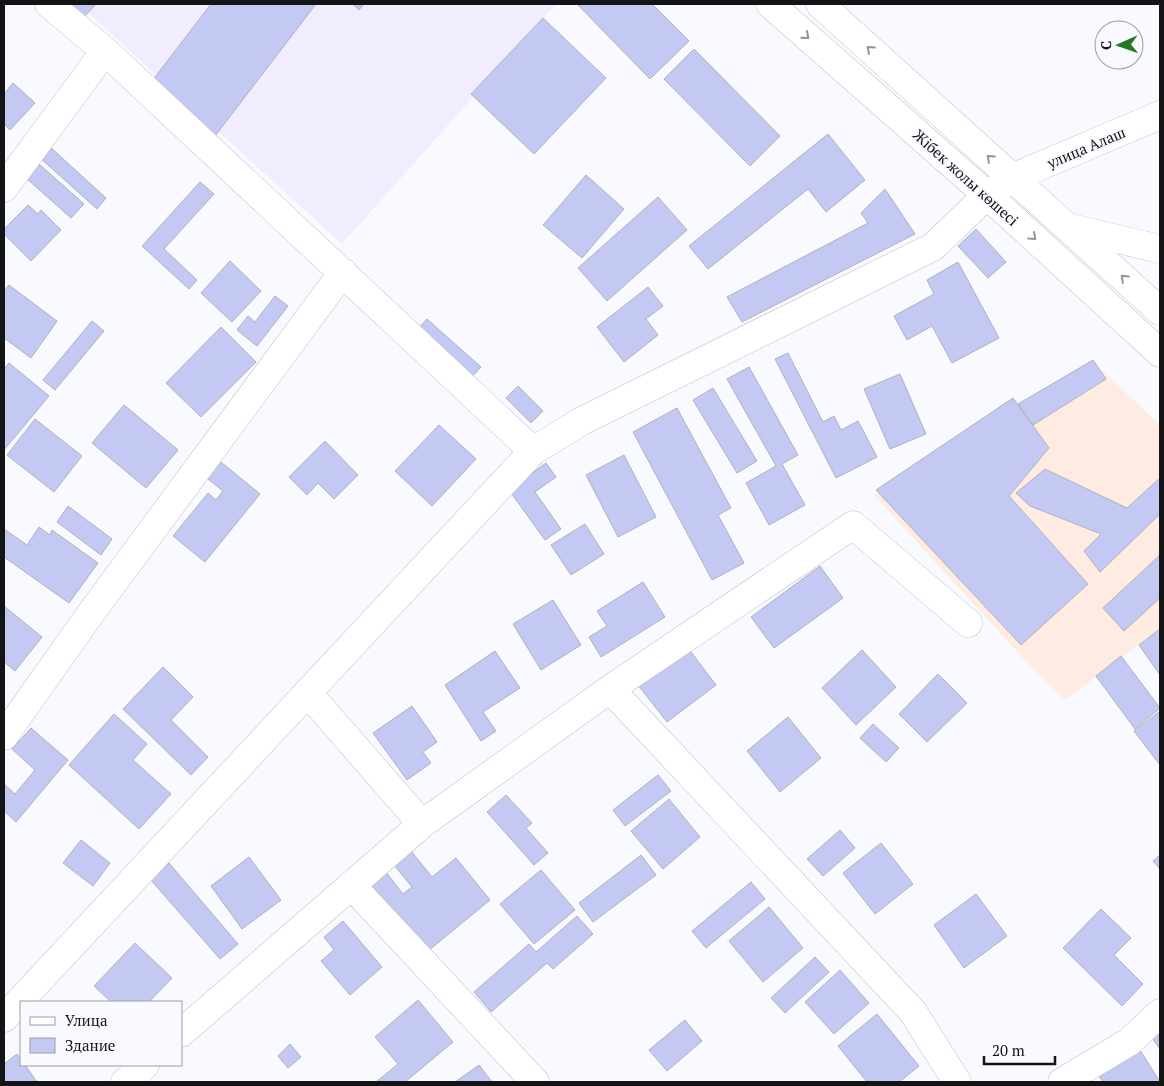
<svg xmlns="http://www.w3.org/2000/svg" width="1164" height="1086" font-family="'PT Serif',serif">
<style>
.commercial{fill:#feece2}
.industrial{fill:#f2edfe}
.building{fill:#c3c9f3;stroke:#b0b1b9}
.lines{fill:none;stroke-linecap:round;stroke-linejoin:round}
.minor-casing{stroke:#bfc1c8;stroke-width:29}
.major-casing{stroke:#bfc1c8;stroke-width:29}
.minor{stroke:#fff;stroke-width:28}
.major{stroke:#fff;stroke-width:28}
.oneway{stroke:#959596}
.labels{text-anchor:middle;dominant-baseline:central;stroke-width:4;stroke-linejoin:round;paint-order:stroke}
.street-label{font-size:15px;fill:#131416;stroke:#f9faff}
</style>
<rect width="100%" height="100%" fill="#f9faff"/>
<path class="commercial" d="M1102 370 1160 425V629L1065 700 1020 655 874 495Z"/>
<path class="industrial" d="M78 4H556L342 244Z"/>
<path class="building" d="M70 4H96L84 17Z
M211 4H316L215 136 149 85Z
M353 4H364L359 10Z
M577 4H652L689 41 650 79Z
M543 18 606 78 534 154 471 94Z
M694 49 780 136 750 166 664 79Z
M13 83 35 103 10 130 4 124V94Z
M828 134 865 180 826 212 808 189 708 269 689 246Z
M49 146 106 198 97 209 39 157Z
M39 164 84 204 71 218 26 178Z
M586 175 624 209 582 258 543 225Z
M200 182 214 194 164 249 197 280 189 289 142 246Z
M885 189 915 234 742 322 727 297 868 223 861 213Z
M658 197 687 230 607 301 578 268Z
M28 205 38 214 41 210 61 230 31 261 4 234V229Z
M976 229 1006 262 988 278 958 246Z
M230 261 261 291 232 322 201 293Z
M958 262 999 338 952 363 932 326 907 340 894 316 934 294 927 280Z
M9 285 57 321 31 358 4 338V291Z
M648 287 663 306 646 319 658 335 624 362 597 327Z
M275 296 288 306 257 346 237 330 248 316 255 322Z
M427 319 481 367 470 379 416 331Z
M92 321 104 331 55 390 43 380Z
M221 327 256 362 201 417 166 383Z
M788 353 823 422 834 416 841 430 858 421 877 457 836 478 775 359Z
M1093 360 1106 379 1033 425 1018 404Z
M9 363 49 396 4 450V369Z
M749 367 798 455 782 464 805 505 769 525 746 483 776 466 727 379Z
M900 374 926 434 890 449 864 389Z
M518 386 543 411 531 423 506 398Z
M713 388 757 461 737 473 693 400Z
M1013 398 1049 448 1009 496 1088 584 1021 645 876 490Z
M124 405 178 450 146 488 92 443Z
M677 408 731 508 718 515 744 563 712 580 633 432Z
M35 419 82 456 54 492 7 455Z
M439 425 476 459 432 506 395 471Z
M325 441 358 475 334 499 318 483 307 495 289 477Z
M624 455 656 517 618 537 586 475Z
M216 458 260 494 205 562 173 536 208 493 216 500 223 491 203 475Z
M546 463 556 477 535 492 561 529 545 540 509 490Z
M1045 469 1127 508 1160 478V514L1100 572 1084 551 1101 534 1030 506 1016 493Z
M68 506 112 539 101 555 57 522Z
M585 524 604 554 571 575 551 545Z
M39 527 50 535 52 530 98 563 69 603 4 557V529L27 545Z
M1160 555V598L1124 631 1103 608Z
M820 566 843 598 774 648 751 617Z
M643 582 665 617 601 657 589 637 607 626 597 611Z
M553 600 581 645 541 670 513 624Z
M4 606 42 637 15 671 4 662Z
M1160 629V675L1139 645Z
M688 648 716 685 667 722 638 685Z
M862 650 896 687 856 725 822 688Z
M495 651 520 688 483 712 496 731 481 741 445 685Z
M1121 656 1160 708 1135 729 1096 676Z
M163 667 193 697 171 720 208 757 191 775 123 709Z
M938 674 967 703 927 742 899 714Z
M412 706 437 742 423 752 431 763 407 780 373 733Z
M1160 711V765L1134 731Z
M114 714 147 744 133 760 171 794 139 829 69 765Z
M788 717 821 758 780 792 747 751Z
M873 724 899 748 886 762 860 738Z
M31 728 68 760 16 822 4 811V784L15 794 35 770 12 749Z
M658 775 671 791 625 826 613 810Z
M506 795 532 823 526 828 548 853 534 865 487 812Z
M669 799 700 837 663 869 631 831Z
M840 830 855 848 823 876 807 859Z
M81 840 110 863 93 886 63 863Z
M881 843 913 884 875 914 843 873Z
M407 846 432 877 456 858 490 900 422 956 366 887 385 871 403 894 412 887 390 860Z
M641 855 656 875 593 922 579 903Z
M1160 855V869L1153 861Z
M249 857 281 900 242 929 211 886Z
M169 863 238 944 220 959 150 879Z
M541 870 575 910 534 944 500 904Z
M751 882 765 899 706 948 692 931Z
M976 894 1007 936 964 968 934 925Z
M769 907 803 948 763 982 729 941Z
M1101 909 1131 938 1114 955 1143 984 1122 1006 1063 948Z
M577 916 593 934 553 969 547 963 491 1012 474 992 529 944 536 952Z
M343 921 382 967 350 995 321 961 334 950 324 937Z
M135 943 172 978 149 1002H111L94 986Z
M815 957 829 972 785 1013 771 998Z
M840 970 869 1003 834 1034 805 1002Z
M418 1000 453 1042 405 1082H376L398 1064 375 1037Z
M877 1014 919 1066 899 1082H867L838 1046Z
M685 1020 702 1041 667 1071 649 1050Z
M1160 1023V1049L1148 1033Z
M290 1044 301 1057 288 1068 278 1056Z
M1138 1047 1160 1082H1103L1097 1073Z
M17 1054 21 1060V1065H25L37 1082H4V1064Z
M479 1065 492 1082H455Z"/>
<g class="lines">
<g class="minor-casing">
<path id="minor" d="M49 4 105 51 533 451
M4 188 105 51
M1071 228 1160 249
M610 689 913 1012 957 1082
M308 693 422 824
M4 736 91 613 343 272
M351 885 535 1082
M4 1018 533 451 582 421 933 247 987 195 1012 178 1160 115
M181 1033 422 824 610 689 853 525 968 623
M125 1082 145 1065
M1062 1082 1129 1042 1160 1013"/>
</g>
<g class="major-casing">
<path id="major" d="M770 4 987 195 1160 353
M820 4 1160 311"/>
</g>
<use href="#minor" class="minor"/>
<use href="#major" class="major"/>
</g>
<defs><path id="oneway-chevron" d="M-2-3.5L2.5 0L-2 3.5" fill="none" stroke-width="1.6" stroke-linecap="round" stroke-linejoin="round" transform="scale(1.25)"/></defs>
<g class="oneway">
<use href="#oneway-chevron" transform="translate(806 36) rotate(41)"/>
<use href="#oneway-chevron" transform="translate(870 49) rotate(-138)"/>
<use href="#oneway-chevron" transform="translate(990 158) rotate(-138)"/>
<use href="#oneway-chevron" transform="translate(1033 237) rotate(42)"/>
<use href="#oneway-chevron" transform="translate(1124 278) rotate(-137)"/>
</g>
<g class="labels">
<g class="street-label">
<text transform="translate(1086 147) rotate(-23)">улица Алаш</text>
<text transform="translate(966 177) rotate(42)">Жібек жолы көшесі</text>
</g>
</g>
<rect width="1164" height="1086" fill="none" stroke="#131416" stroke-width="10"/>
<rect x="20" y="1001" width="162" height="65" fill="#f9faff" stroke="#9d9ea2"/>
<rect x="30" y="1017" width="25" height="8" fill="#ffffff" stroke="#9d9ea2"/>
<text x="65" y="1026" font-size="15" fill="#131416">Улица</text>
<rect x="30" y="1038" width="25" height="15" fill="#c3c9f3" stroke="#9d9ea2"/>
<text x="65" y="1051" font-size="15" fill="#131416">Здание</text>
<g transform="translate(1119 45) rotate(268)"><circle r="24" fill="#f9faff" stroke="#9d9ea2"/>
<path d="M0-4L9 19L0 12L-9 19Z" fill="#237824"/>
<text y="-8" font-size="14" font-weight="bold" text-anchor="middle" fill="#131416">С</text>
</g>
<path d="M984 1056v8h71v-8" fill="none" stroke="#131416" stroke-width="2.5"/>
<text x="992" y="1056" font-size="15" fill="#131416" stroke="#f9faff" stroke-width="4" paint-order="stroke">20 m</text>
</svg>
